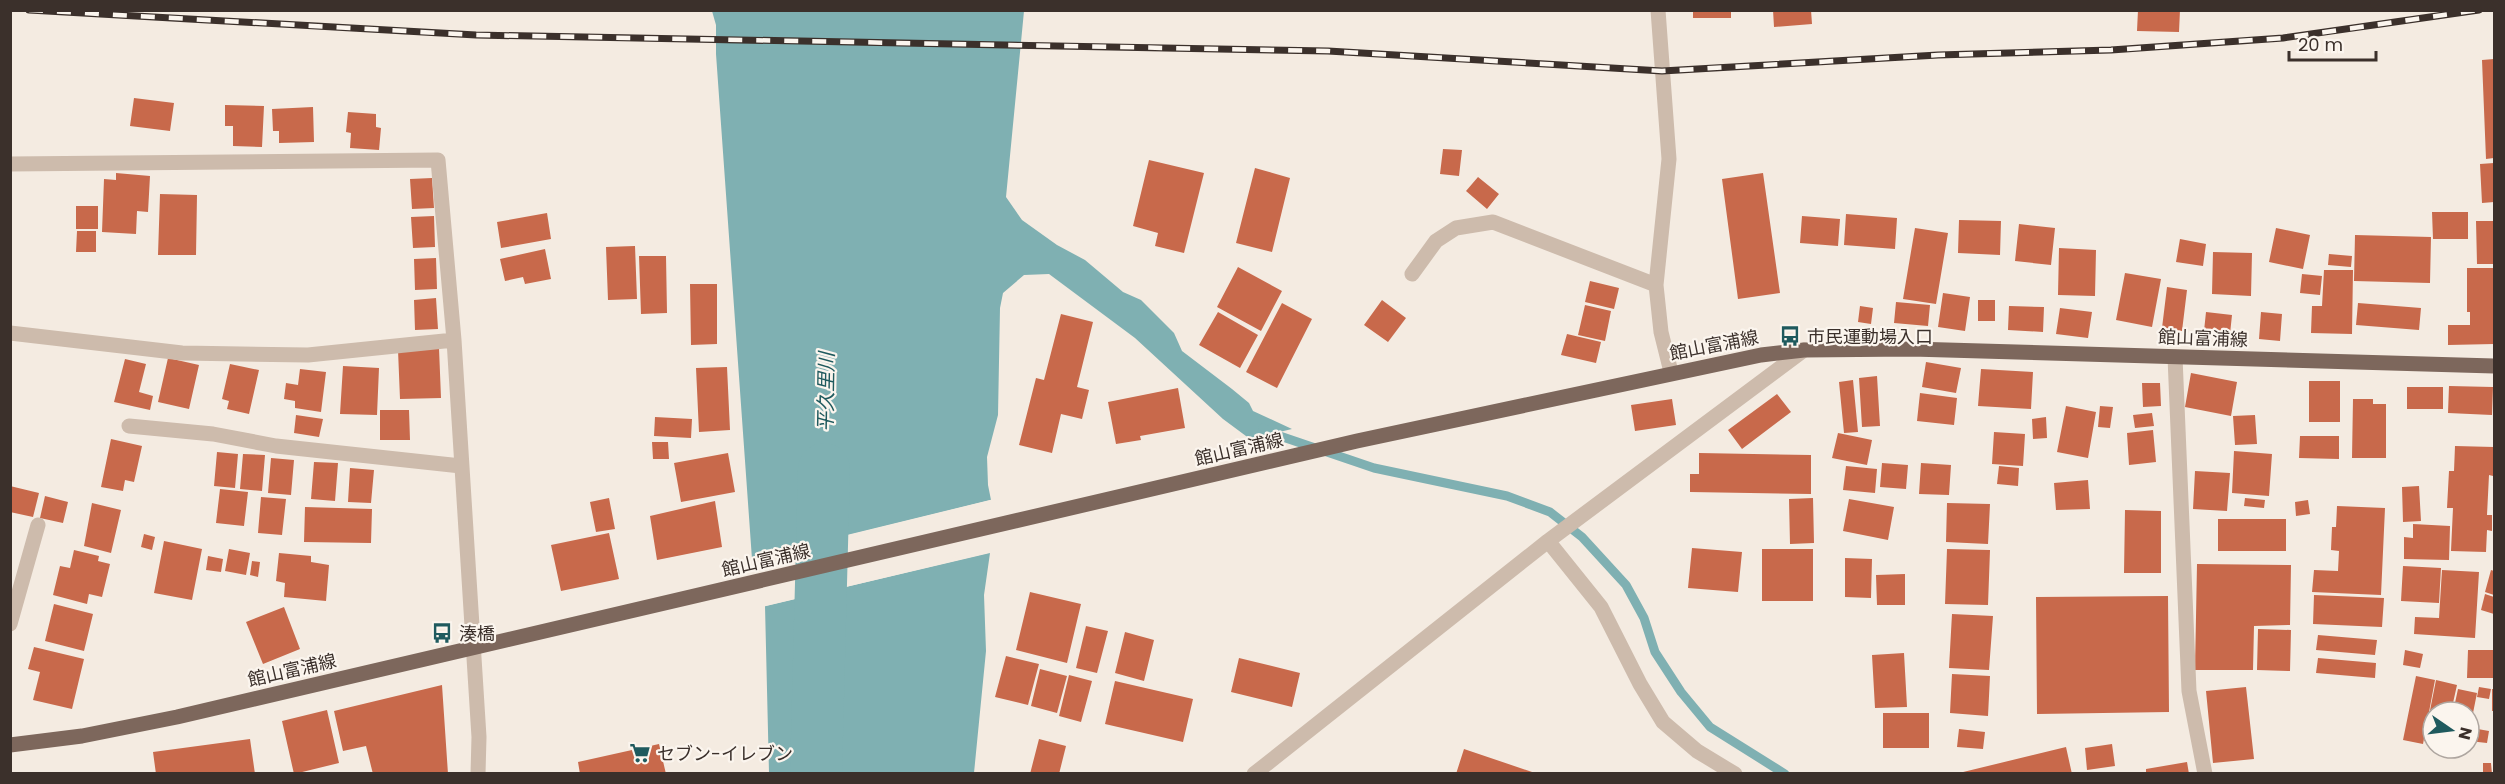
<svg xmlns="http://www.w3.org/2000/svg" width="2505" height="784" font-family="Poppins,'Noto Sans JP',sans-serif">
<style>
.water{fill:#7fb0b2}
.pier{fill:#f4ebe1}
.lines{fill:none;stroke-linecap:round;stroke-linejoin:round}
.stream{stroke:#7fb0b2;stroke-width:9}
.river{stroke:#7fb0b2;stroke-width:52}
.building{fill:#c8694b}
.minor{stroke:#cdbbac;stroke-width:15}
.major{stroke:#7d675c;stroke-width:15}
.rail-casing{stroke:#3b302b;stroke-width:7}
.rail{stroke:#fbf5ee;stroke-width:4.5;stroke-dasharray:14;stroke-linecap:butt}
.labels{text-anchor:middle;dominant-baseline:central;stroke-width:4.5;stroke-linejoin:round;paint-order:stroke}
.poi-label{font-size:18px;fill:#3b302b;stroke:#fbf5ee;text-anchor:start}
.street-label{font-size:18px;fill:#3b302b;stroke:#fbf5ee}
.water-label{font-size:20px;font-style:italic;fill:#1f5a5e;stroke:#fbf5ee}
</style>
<rect width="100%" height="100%" fill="#f4ebe1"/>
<path class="water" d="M712 11H1024L1006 197 1022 220 1057 245 1085 260 1123 292 1141 300 1174 333 1182 351 1232 389 1249 403 1253 411 1292 429 1250 439 1223 419 1135 338 1049 274 1024 275 1003 293 1000 308 998 415 987 457 988 485 991 500 752 559 716 54V25Z
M990 553 984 595 986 651 974 773H769L765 606Z"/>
<path class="pier" d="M994 499 992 503 753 561 749 559Z
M989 550 992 552 762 607 764 603Z"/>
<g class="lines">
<path class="stream" d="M1263 428 1274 434 1374 468 1507 496 1550 512 1582 537 1626 585 1644 618 1655 652 1681 692 1710 727 1785 774"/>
<path class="river" d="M816 774 824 469"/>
</g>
<path class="building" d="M1693 10H1731V18H1693Z
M1773 10H1811L1812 24 1774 27Z
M2138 10H2180L2179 32 2137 31Z
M2494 59V158L2486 159 2482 60Z
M134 98 174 103 170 131 130 126Z
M225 105 264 106 262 147 233 146V126H225Z
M313 107 314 142 279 143V131H273L272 109Z
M348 112 376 114V127L381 128 379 150 350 148 351 133 346 132Z
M1443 149 1462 150 1459 176 1440 174Z
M1149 160 1204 173 1184 253 1155 246 1158 233 1133 226Z
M2494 163V202L2482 203 2480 164Z
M1255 168 1290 178 1272 252 1236 243Z
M116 173 150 176 148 212 137 211 136 234 102 232 104 179 116 180Z
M1763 173 1780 293 1738 299 1722 179Z
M1478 177 1499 194 1487 209 1466 191Z
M432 178 434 208 412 209 410 179Z
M160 194 197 195 196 255H158Z
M76 206H98V229H76Z
M2432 212H2468V239H2433Z
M547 213 551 239 501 248 497 222Z
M1846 214 1897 218 1895 249 1844 245Z
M434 216 435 247 413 248 411 217Z
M1802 216 1840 219 1838 246 1800 243Z
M1959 220 2001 221 2000 255 1958 253Z
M2476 221H2494V264H2477Z
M2019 224 2055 228 2051 265 2015 261Z
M1915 228 1948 233 1936 304 1903 299Z
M2276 228 2310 235 2303 269 2269 262Z
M77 231H96V252H76Z
M2355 235 2431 237 2430 283 2354 281Z
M2180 239 2206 244 2203 266 2176 262Z
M635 246 637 299 608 300 606 247Z
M2059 248 2096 250 2095 296 2058 295Z
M545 249 551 279 525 284 523 277 505 281 500 259Z
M2213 252 2252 253 2251 296 2212 294Z
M2329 254 2352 256 2351 267 2328 265Z
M639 256H666L667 313 641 314Z
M436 258 437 289 415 290 414 259Z
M1238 267 1282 291 1261 331 1217 307Z
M2467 268H2494V344L2448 345V325H2470V312H2467Z
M2324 270H2353L2352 334 2311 333 2312 306H2322Z
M2125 273 2161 279 2152 327 2116 320Z
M2302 274 2322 276 2320 295 2300 293Z
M1590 281 1619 288 1614 309 1585 302Z
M690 284H717V344L691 345Z
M2167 287 2187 290 2182 331 2162 328Z
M1943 293 1970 297 1965 331 1938 327Z
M436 298 438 329 415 330 414 300Z
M1382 300 1406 318 1388 342 1364 325Z
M1978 300H1995V321H1978Z
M1896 302 1930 305 1928 326 1894 323Z
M1282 303 1312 319 1277 388 1246 372Z
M2358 303 2421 308 2419 330 2356 325Z
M1585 305 1611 311 1605 341 1578 335Z
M1860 306 1873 308 1871 324 1858 322Z
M2009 306 2044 307 2043 332 2008 330Z
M2060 308 2092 312 2088 338 2056 334Z
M1218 312 1258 335 1240 368 1199 345Z
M2206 312 2232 315 2230 334 2204 331Z
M2261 312 2282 314 2280 341 2259 339Z
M1061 314 1093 322 1077 387 1089 390 1082 419 1061 414 1052 453 1019 445 1036 378 1044 380Z
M1567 334 1601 342 1596 363 1561 355Z
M439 348 441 398 400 399 398 350Z
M168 358 199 365 189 409 158 402Z
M125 359 146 364 139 392 153 396 150 410 114 402Z
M1926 362 1961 368 1956 393 1922 387Z
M230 364 259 370 249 414 227 409 229 401 222 399Z
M343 366 379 368 377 415 340 414Z
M727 367 730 430 699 432 696 368Z
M300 369 326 372 321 412 295 408V401L284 399 286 383 298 385Z
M1981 369 2033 372 2031 409 1978 406Z
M2191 373 2237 382 2231 416 2185 407Z
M1877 376 1880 426 1862 427 1859 378Z
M1853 380 1858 432 1844 433 1839 382Z
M2309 381H2340V422H2309Z
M2142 383H2160L2161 406 2143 407Z
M2449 386 2493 387 2492 415 2448 413Z
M2407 387H2443V409H2407Z
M1178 388 1185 428 1140 436 1141 440 1116 444 1108 402Z
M1920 393 1957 398 1954 425 1917 421Z
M1777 394 1791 412 1742 449 1728 430Z
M1672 399 1676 425 1635 431 1631 405Z
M2353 399H2373V404H2386V458H2352Z
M2066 406 2096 412 2088 458 2057 452Z
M2100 406 2113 407 2110 428 2098 427Z
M380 410H409L410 440H380Z
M2152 413 2154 426 2135 428 2133 415Z
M296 415 323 419 319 437 294 433Z
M2255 415 2257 444 2235 445 2233 416Z
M655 417 692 419 691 438 654 436Z
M2046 417 2047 438 2033 439 2032 419Z
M2153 430 2156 462 2129 465 2127 433Z
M1994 432 2025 434 2023 466 1992 464Z
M1838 433 1872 440 1867 465 1832 458Z
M2300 436H2339V459L2299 458Z
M111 439 142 446 134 482 125 480 123 491 101 487Z
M652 442H668L669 459H653Z
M2455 446 2494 447 2493 476 2489 475 2487 515H2492V531L2487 530 2486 552 2451 551 2453 508H2447L2449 471H2454Z
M2234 451 2272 454 2269 496 2232 493Z
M217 452 238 454 235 488 214 486Z
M728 453 735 492 681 502 674 463Z
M1699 453 1811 455V494L1690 492V474H1699Z
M243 454 265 455 262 491 240 489Z
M271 458 294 460 291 495 268 493Z
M314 462 338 463 335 501 311 499Z
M1882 463 1908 465 1906 489 1880 487Z
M1921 463 1951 465 1949 495 1919 494Z
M1846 466 1877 469 1875 493 1843 490Z
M1999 466 2019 468 2018 486 1997 484Z
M350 468 374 470 371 503 348 502Z
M2195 471 2230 473 2227 511 2193 509Z
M2088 480 2090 509 2056 510 2054 483Z
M10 486 39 493 33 517 10 512Z
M2419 486 2421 521 2403 522 2402 487Z
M220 489 248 492 244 526 216 523Z
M45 496 68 502 63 523 40 518Z
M261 497 286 499 282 535 258 533Z
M609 498 615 529 596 532 590 502Z
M1813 498 1814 543 1790 544 1789 499Z
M2245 498 2265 500 2264 508 2244 506Z
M1849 499 1894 507 1888 540 1843 531Z
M2308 500 2310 514 2296 516 2295 502Z
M715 501 722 547 657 560 650 516Z
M92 503 121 510 111 553 84 546Z
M1947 503 1990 504 1988 544 1946 542Z
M2337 506 2385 508 2381 595 2312 592 2314 570 2338 571 2339 551 2331 550 2332 527H2336Z
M305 507 372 509 371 543 304 542Z
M2125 510 2161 511V573H2124Z
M2218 519H2286V551H2218Z
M2413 524 2450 526 2449 560 2404 559V537L2413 538Z
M609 533 619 579 561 591 551 545Z
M144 534 155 537 152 550 141 547Z
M164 541 202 549 192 600 154 593Z
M1692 548 1742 552 1738 592 1688 588Z
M229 549 250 553 246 575 225 571Z
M1762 549H1813V601H1762Z
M1947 549 1990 550 1988 605 1945 604Z
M74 550 99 556 98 561 110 564 102 597 89 594 87 604 53 595 60 566 70 568Z
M279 553 311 556V562L329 565 326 601 284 597 285 583 276 581Z
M208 556 223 559 221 572 206 570Z
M1845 558 1872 559 1871 598 1845 597Z
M252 561 260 562 258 577 250 575Z
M2197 564 2291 565 2290 625 2254 626 2253 670H2195Z
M2403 566 2441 568 2439 603 2401 601Z
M2442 570 2479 572 2475 638 2414 634 2415 617 2439 618Z
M2491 570 2494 571V595L2485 592Z
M1905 574V605H1877L1876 575Z
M1030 592 1081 604 1067 663 1016 650Z
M2485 594 2494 597V614L2481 610Z
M2314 595 2384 598 2382 627 2313 624Z
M2168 596 2169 712 2037 714 2036 597Z
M54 604 93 614 84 651 45 641Z
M284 607 300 649 263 664 246 622Z
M1952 614 1993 616 1989 670 1949 668Z
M1086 626 1108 631 1097 673 1076 668Z
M2258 629 2291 630 2290 671 2257 670Z
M1125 632 1154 640 1144 681 1115 673Z
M2318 635 2377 640 2375 655 2316 650Z
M34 647 84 659 72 709 33 700 40 672 28 669Z
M2405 650 2423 654 2420 668 2403 665Z
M2468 650H2494V678H2467Z
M1904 653 1907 707 1875 708 1872 655Z
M1006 656 1039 664 1028 705 995 697Z
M1239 658 1300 673 1292 707 1231 692Z
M2318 658 2376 663 2375 678 2316 673Z
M1040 669 1067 676 1057 713 1031 706Z
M1952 674 1990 676 1988 716 1950 713Z
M1069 675 1092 681 1081 722 1059 716Z
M2416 676 2435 680 2423 744 2403 740Z
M2436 680 2457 685 2451 712H2433V743L2424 741Z
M1115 681 1193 699 1183 742 1105 724Z
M442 685 448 774H373L366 746 343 751 334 711Z
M2246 687 2254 759 2213 763 2206 691Z
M2479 687 2491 689 2489 699 2477 697Z
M2458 689 2477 693 2470 728 2469 712H2453Z
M2492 689H2494V711H2492Z
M327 710 339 763 294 774 282 721Z
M1883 713H1929V748H1883Z
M2472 728 2489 731 2487 743 2469 741Z
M1959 729 1985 732 1983 749 1957 747Z
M250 739 255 774H156L153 752Z
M1039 739 1066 746 1059 774H1030Z
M659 744 666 774H580L578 762Z
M2112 744 2115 766 2087 770 2085 748Z
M2066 747 2072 774H1959V773Z
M1464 749 1535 773V774H1456Z
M2187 762 2189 774H2146V769Z
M2483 763H2491L2492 774H2483Z"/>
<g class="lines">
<path class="minor" d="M1658 10 1669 159 1656 285 1661 332 1671 372
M10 164 438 160 454 340 479 737 478 774
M1412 274 1436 241 1456 228 1493 222 1656 285
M10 333 182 353 308 355 454 340
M2175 357 2189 691 2205 774
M129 426 213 434 276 446 461 466
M1548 541 1601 607 1640 684 1663 722 1697 751 1735 774
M10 624 38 525
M1254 774 1548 541 1804 350"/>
<path class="major" d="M10 745 82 736 177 717 1357 441 1761 355 1804 350 1912 349 2494 366"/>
<g class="rail-casing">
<path id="rail" d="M29 10 476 35 1328 51 1662 71 1938 55 2111 50 2283 38 2479 10"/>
</g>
<use href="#rail" class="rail"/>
</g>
<defs>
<g id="bus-bare" transform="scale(1.62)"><path d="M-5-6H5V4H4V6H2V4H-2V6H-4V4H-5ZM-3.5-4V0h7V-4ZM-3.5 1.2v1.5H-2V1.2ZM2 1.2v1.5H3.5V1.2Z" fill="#1f5a5e" stroke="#fbf5ee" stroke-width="2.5" paint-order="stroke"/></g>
<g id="supermarket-bare" transform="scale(1.62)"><path d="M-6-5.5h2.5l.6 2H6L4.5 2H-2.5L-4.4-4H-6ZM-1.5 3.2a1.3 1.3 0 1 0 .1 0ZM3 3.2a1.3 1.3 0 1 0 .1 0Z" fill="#1f5a5e" stroke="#fbf5ee" stroke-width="2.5" paint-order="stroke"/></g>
</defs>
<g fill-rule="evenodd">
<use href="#bus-bare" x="1790" y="336"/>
<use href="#bus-bare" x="442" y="633"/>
<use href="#supermarket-bare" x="640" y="753"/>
</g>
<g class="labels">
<g class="poi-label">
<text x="1807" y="336">市民運動場入口</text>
<text x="459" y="633">湊橋</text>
<text x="657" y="753">セブン-イレブン</text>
</g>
<g class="street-label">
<text transform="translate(2203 338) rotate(2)">館山富浦線</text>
<text transform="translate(1714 345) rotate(-11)">館山富浦線</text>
<text transform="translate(1239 449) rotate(-13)">館山富浦線</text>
<text transform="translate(766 560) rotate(-13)">館山富浦線</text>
<text transform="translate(292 670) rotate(-13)">館山富浦線</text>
</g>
<g class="water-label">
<text transform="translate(826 392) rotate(-89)">平久里川</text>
</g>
</g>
<rect width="2505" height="784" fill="none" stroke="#3b302b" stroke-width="24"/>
<g transform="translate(2451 730) rotate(104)"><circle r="28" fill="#fbf5ee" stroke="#aea6a0" stroke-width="1.5"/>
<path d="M0-4.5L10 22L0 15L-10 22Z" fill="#1f5a5e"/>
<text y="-9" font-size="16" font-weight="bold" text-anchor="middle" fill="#3b302b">N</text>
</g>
<path d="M2289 51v9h87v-9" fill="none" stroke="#3b302b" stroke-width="3"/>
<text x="2298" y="51" font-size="18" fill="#3b302b" stroke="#fbf5ee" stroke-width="4.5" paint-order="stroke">20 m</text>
</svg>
